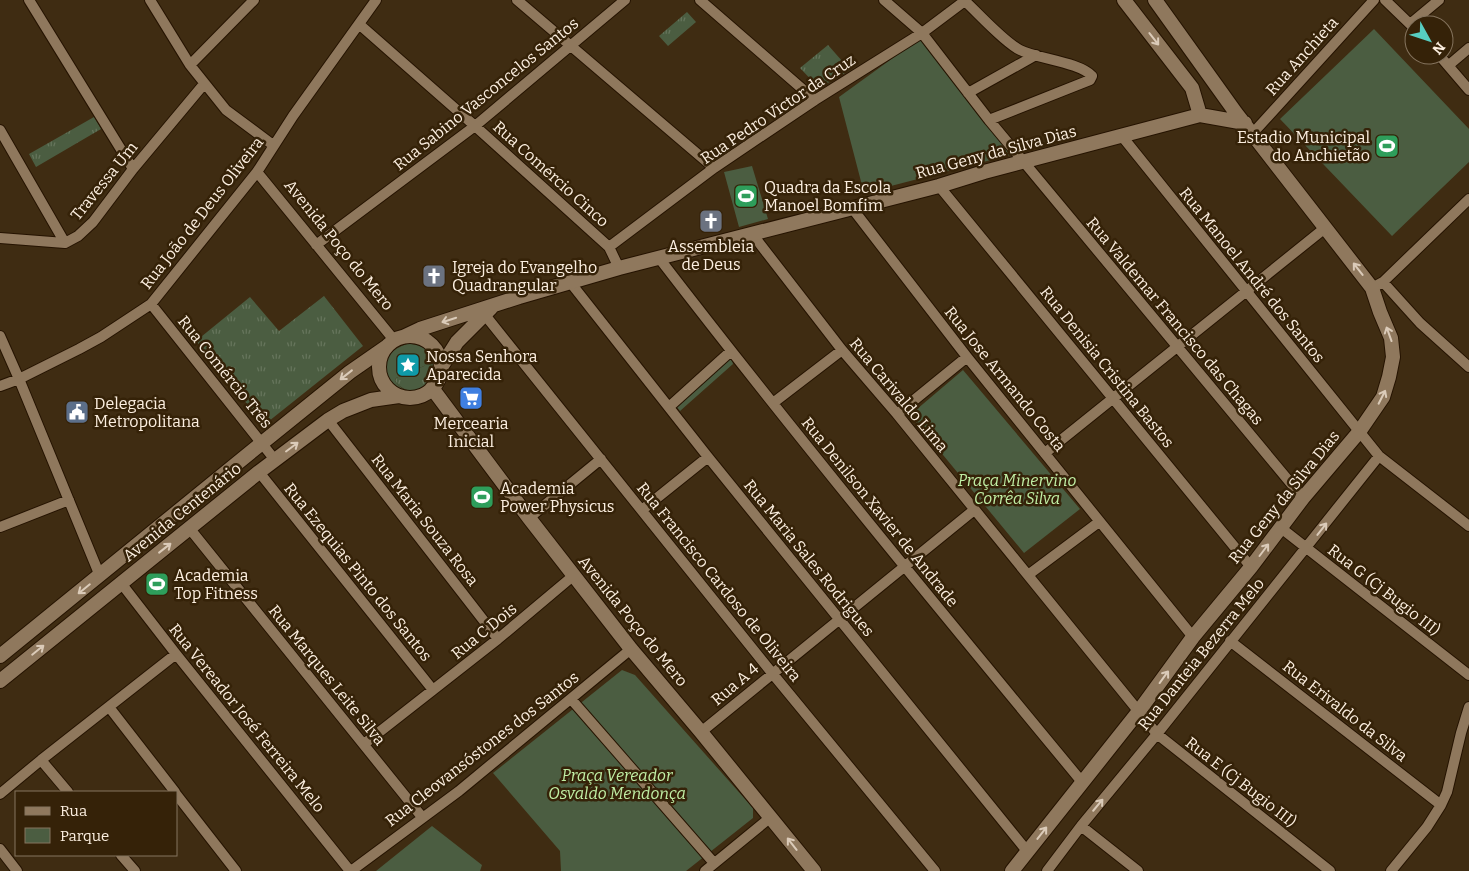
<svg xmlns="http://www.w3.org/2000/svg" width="1469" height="871" font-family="Bitter,serif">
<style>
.grass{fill:url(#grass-tufts)}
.park{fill:#4b5d41;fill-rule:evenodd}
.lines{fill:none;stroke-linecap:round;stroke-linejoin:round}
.street-casing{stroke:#251300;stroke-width:12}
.secondary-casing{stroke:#251300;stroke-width:16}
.street{stroke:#8f785d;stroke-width:10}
.secondary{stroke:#8f785d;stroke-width:14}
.oneway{stroke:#dbcbb9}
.labels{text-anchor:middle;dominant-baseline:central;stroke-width:5;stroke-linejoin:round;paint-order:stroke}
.street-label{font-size:16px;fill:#fcefe0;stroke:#352208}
.poi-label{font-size:16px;fill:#fcefe0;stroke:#352208;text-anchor:start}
.park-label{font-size:16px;font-style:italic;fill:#c0efa5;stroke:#352208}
</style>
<defs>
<pattern id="grass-tufts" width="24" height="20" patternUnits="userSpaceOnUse" patternTransform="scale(1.25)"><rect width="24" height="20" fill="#4b5d41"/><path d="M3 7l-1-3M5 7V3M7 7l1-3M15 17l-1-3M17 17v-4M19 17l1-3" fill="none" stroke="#66755c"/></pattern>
</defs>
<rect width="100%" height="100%" fill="#3f2c12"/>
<path class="grass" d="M687 12 696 22 668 46 659 36Z
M828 45 850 70 819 88 800 68Z
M94 117 101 129 36 167 29 154Z
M324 296 363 346 264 425 196 341 250 297 279 331Z
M425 354C427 359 431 363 432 371 433 392 407 398 395 381L396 378 424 366 425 363 417 368 412 365V359L415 364 419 365 422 363 423 356Z"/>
<path class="park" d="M1374 29 1469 129V162L1392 236 1280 119Z
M926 34 1014 154 864 193 839 97Z
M752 166 768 219 739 227 724 172Z
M407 344C426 343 443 360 433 379 413 422 355 360 407 344ZM427 360C444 380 412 406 395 381L396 378 424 366Z
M731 356 733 364 680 411 676 406Z
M963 370 1080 509 1024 553 910 415Z
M622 670 635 675 753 808V818L686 871H561L560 851 493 773Z
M432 826 482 865 480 871H376Z"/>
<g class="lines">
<g class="street-casing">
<path id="street" d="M29 0 133 169
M150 0 190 65 226 110 273 145
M517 0 714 168
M700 0 815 100
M884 0 922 33 989 120 1303 498
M1385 0 1414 28
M965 1C979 14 1004 42 1020 50 1038 59 1079 62 1092 76L1090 80 989 120
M1410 24 1439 0
M360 25 475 126 609 247 619 268
M1439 55 1469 90
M190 65 254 0
M1449 65 1469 48
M968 93 1036 55
M0 130 65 243
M1253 133 1374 0
M1121 135 1379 456 1469 526
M257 172 394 340
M939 186 1251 567
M852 208 967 357 1193 637
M753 235 842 350 897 414 1157 734 1330 871
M0 238 65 243 78 236 93 222 133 169 204 84
M316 245 475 126 625 0
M609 247 714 168 815 100 922 33 966 0
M659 258C796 436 939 609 1082 782
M570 282 708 457 1027 851
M1383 282 1420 323 1469 367
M1372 288 1383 282 1469 199
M151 304 275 460
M481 310 772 673 935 871
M0 336 19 379 100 576
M0 386 19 379 79 349 101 337 151 304 257 172 293 116 376 0
M773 403 842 350
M669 407 731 351
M897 414 967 357
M328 420 498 639
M1045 453 1325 228
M259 472 433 690
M642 510 708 457
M529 518 601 459
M0 527 69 500
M1281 528 1469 675
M190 529 422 817
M1028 575 1099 522
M121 583 176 654 350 871
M1230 641 1441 805
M571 699 714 863
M109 707 175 792
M701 732 974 510
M364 744 498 639 573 576
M41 760 68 792
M0 794 41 760 176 654
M176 794 236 871
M1081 826 1138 871
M0 849 17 871
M121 855 135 871
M351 871 459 791 631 649
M705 871 771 817
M1047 871 1081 826 1157 734 1379 456
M1391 871 1427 827 1441 805 1447 792 1461 733 1469 707"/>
</g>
<g class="secondary-casing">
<path id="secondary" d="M1124 0 1192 88 1200 115
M379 367a31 31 0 1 1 62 0a31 31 0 1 1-62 0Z
M403 337 420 329 519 297 619 268 939 186 984 172 1200 115 1245 123
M440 369 457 342 491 308
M432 388 529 518 631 649 701 732 814 871
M0 656 262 443 350 372 386 347
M0 681 259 472 328 420 343 411 371 400 399 396
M1012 871 1139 711 1193 637 1251 567 1303 498 1359 432 1383 397 1389 377 1393 357 1391 338 1380 312 1372 288 1236 113 1155 0"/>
</g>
<use href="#street" class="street"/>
<use href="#secondary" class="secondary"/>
</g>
<defs><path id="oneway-shaft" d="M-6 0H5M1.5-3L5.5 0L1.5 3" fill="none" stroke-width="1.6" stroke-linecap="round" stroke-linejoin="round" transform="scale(1.25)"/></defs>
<g class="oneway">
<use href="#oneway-shaft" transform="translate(1154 39) rotate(52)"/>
<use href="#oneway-shaft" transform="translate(1358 269) rotate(-128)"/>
<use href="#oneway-shaft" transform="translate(449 320) rotate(162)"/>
<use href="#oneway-shaft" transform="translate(1389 334) rotate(-110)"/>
<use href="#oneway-shaft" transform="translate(346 375) rotate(142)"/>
<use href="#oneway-shaft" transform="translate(1382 397) rotate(-63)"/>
<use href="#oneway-shaft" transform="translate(292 447) rotate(-37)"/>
<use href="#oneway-shaft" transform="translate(1322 529) rotate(-52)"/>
<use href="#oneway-shaft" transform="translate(165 548) rotate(-38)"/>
<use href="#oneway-shaft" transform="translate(1264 550) rotate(-53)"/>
<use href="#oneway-shaft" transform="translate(84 589) rotate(141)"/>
<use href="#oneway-shaft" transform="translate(38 650) rotate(-39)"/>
<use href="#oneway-shaft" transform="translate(1164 677) rotate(-54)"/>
<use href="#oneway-shaft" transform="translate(1098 805) rotate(-50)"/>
<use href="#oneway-shaft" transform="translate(1042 833) rotate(-52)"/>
<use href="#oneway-shaft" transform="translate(792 844) rotate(-128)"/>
</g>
<defs>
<g id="stadium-square" transform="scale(1.25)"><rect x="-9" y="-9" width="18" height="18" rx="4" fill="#2e9e5b" stroke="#352208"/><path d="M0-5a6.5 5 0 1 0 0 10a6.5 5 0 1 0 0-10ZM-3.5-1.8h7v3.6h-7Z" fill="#fff"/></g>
<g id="church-square" transform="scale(1.25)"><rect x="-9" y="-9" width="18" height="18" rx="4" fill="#6b7280" stroke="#352208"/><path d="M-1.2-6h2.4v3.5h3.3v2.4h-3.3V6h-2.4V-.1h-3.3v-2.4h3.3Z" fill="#fff"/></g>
<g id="sight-square" transform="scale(1.25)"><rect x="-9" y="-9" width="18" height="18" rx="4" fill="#0f9aa8" stroke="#352208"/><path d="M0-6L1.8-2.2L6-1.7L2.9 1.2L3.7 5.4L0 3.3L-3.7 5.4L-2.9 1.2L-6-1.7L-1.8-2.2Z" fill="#fff"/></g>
<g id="supermarket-square" transform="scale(1.25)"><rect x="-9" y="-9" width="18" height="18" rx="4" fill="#3f7fe0" stroke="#352208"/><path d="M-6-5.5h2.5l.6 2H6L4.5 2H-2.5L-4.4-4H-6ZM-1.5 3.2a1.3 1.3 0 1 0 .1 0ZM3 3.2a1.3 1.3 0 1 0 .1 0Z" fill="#fff"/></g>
<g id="civic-square" transform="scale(1.25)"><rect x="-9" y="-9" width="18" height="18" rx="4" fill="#5c6f8a" stroke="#352208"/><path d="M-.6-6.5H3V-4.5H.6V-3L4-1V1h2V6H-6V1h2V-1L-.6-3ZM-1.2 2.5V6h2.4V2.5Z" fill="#fff"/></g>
</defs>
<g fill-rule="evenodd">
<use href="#stadium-square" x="1387" y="146"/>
<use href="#stadium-square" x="746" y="196"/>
<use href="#church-square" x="711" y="221"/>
<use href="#church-square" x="434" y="276"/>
<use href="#sight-square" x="408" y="365"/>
<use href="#supermarket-square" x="471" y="398"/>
<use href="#civic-square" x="77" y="412"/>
<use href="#stadium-square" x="482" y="497"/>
<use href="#stadium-square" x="157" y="584"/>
</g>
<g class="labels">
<g class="street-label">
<text transform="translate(1302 56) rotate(-48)">Rua Anchieta</text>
<text transform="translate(486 94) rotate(-39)">Rua Sabino Vasconcelos Santos</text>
<text transform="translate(778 109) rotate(-34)">Rua Pedro Victor da Cruz</text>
<text transform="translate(996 152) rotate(-15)">Rua Geny da Silva Dias</text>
<text transform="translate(551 174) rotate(42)">Rua Comércio Cinco</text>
<text transform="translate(104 181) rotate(-51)">Travessa Um</text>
<text transform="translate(202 213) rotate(-52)">Rua João de Deus Oliveira</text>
<text transform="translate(339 245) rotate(51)">Avenida Poço do Mero</text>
<text transform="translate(1252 275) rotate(51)">Rua Manoel André dos Santos</text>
<text transform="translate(1175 321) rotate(50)">Rua Valdemar Francisco das Chagas</text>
<text transform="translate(1107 367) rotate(51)">Rua Denisia Cristina Bastos</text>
<text transform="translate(225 372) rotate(51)">Rua Comércio Três</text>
<text transform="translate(1005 379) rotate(51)">Rua Jose Armando Costa</text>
<text transform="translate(899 395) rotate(50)">Rua Carivaldo Lima</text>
<text transform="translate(1284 497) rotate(-51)">Rua Geny da Silva Dias</text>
<text transform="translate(182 512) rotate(-39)">Avenida Centenário</text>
<text transform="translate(880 512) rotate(51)">Rua Denilson Xavier de Andrade</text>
<text transform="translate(425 520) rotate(52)">Rua Maria Souza Rosa</text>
<text transform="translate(809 558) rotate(51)">Rua Maria Sales Rodrigues</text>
<text transform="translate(358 572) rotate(51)">Rua Ezequias Pinto dos Santos</text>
<text transform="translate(719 582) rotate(51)">Rua Francisco Cardoso de Oliveira</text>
<text transform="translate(1384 590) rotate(38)">Rua G (Cj Bugio III)</text>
<text transform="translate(633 621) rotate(51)">Avenida Poço do Mero</text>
<text transform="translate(484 631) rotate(-39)">Rua C Dois</text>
<text transform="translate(1201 654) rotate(-51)">Rua Danteia Bezerra Melo</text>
<text transform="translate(327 675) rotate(51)">Rua Marques Leite Silva</text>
<text transform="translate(735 684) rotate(-40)">Rua A 4</text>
<text transform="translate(1345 711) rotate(38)">Rua Erivaldo da Silva</text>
<text transform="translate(247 718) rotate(51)">Rua Vereador José Ferreira Melo</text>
<text transform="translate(482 749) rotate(-38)">Rua Cleovansóstones dos Santos</text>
<text transform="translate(1241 782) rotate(38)">Rua E (Cj Bugio III)</text>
</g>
<g class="poi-label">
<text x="1370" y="137" text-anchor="end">Estadio Municipal<tspan x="1370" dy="18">do Anchietão</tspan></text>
<text x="764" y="187">Quadra da Escola<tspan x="764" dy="18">Manoel Bomfim</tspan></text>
<text x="711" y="246" text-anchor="middle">Assembleia<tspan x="711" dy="18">de Deus</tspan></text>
<text x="452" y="267">Igreja do Evangelho<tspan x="452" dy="18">Quadrangular</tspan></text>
<text x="426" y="356">Nossa Senhora<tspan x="426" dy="18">Aparecida</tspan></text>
<text x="94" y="403">Delegacia<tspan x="94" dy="18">Metropolitana</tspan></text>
<text x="471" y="423" text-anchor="middle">Mercearia<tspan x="471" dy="18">Inicial</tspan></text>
<text x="500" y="488">Academia<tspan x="500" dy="18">Power Physicus</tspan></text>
<text x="174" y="575">Academia<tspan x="174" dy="18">Top Fitness</tspan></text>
</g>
<g class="park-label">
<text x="1017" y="480">Praça Minervino<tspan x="1017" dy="18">Corrêa Silva</tspan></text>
<text x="617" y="775">Praça Vereador<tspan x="617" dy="18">Osvaldo Mendonça</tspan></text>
</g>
</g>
<rect x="15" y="791" width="162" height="65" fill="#352208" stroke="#85745e"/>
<rect x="25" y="807" width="25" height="8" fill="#8f785d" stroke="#85745e"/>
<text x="60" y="816" font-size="15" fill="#fcefe0">Rua</text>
<rect x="25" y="828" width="25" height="15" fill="#4b5d41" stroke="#85745e"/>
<text x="60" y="841" font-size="15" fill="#fcefe0">Parque</text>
<g transform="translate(1429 40) rotate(130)"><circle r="24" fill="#352208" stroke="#85745e"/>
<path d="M0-4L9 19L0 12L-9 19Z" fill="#57cec1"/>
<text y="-8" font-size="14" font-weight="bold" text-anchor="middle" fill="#fcefe0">N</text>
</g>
</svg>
